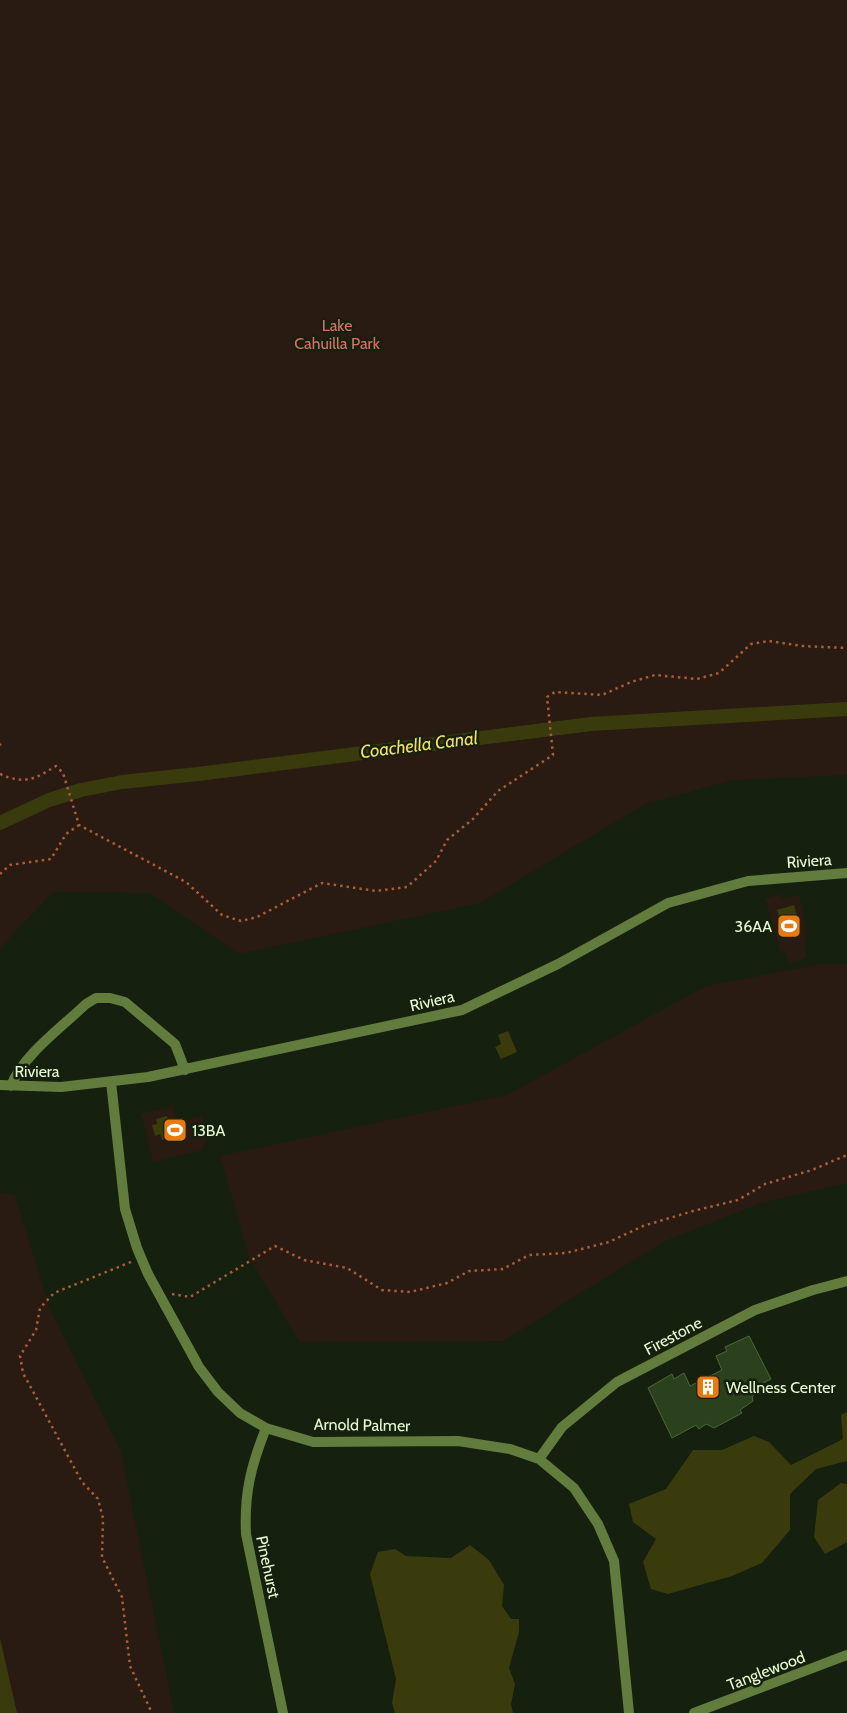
<svg xmlns="http://www.w3.org/2000/svg" width="847" height="1713" font-family="Cabin,sans-serif">
<style>
.green{fill:#2a1b12}
.water{fill:#393b0d}
.lines{fill:none;stroke-linecap:round;stroke-linejoin:round}
.canal{stroke:#393b0d;stroke-width:14}
.building{fill:#2b401c;stroke:#486a30}
.path{stroke:#a95d37;stroke-width:2.5;stroke-dasharray:2.5 4;stroke-linecap:butt}
.minor{stroke:#617c3d;stroke-width:10}
.labels{text-anchor:middle;dominant-baseline:central;stroke-width:5;stroke-linejoin:round;paint-order:stroke}
.park-label{font-size:16px;fill:#d57464;stroke:#16200f}
.street-label{font-size:16px;fill:#e6fbd1;stroke:#16200f}
.poi-label{font-size:16px;fill:#e6fbd1;stroke:#16200f;text-anchor:start}
.water-label{font-size:18px;font-style:italic;fill:#f3df68;stroke:#16200f}
</style>
<rect width="100%" height="100%" fill="#16200f"/>
<path class="green" d="M0 0H847V775L733 780 645 804 480 903 239 954 150 893 53 892 0 948Z
M781 894 783 899 799 895C802 907 804 918 806 930 807 941 803 944 807 958L789 963 785 952 780 951 765 899Z
M821 964H847V1183L761 1203 663 1242 503 1341 300 1342 249 1257 220 1156 507 1095 706 986Z
M173 1106 177 1122 202 1116 207 1139 202 1150 153 1162 141 1114Z
M0 1193 15 1195 50 1310 121 1452 174 1713H0Z"/>
<path class="water" d="M794 905 800 927 788 931 785 919 780 921 777 910Z
M508 1031 517 1052 501 1059 495 1047 501 1044 498 1035Z
M167 1116 172 1137 162 1140 160 1134 155 1136 152 1125 157 1124 156 1119Z
M847 1412V1461L816 1469 790 1494V1530L762 1563 732 1576 668 1594 651 1589 643 1562 656 1539 633 1522 629 1504 666 1489 693 1450H722L754 1436 769 1442 791 1465 843 1439 841 1415Z
M841 1483 847 1484V1542L825 1554 814 1537 818 1500Z
M470 1545 489 1560 504 1585 502 1606 511 1619H519V1632L509 1668 515 1684 511 1704 513 1713H395L392 1703 396 1679 370 1574 378 1552 395 1549 406 1556 451 1558Z
M0 1638 17 1713H0Z"/>
<g class="lines">
<path class="canal" d="M0 823 49 800 81 790 122 782 198 774 591 724 847 709"/>
</g>
<path class="building" d="M749 1336 771 1379 763 1383 767 1389 752 1396 753 1401 740 1410 742 1413 714 1428 706 1424 699 1429 696 1425 672 1438 648 1388 672 1374 674 1379 684 1373 690 1386 722 1370 716 1356 727 1351 725 1347Z"/>
<g class="lines">
<path class="path" d="M0 745 1 744
M0 774C25 785 35 779 56 766L63 773 79 825 186 882 222 915 241 921 257 917 322 883 376 891 407 887 436 861 447 840 473 819 498 791 553 755 547 697 555 692 602 695 631 682 655 675 697 679 719 673 751 644 769 641 802 646 847 648
M0 874 10 865 51 859 66 834 79 825
M131 1262 54 1293 40 1308 36 1330 20 1356 23 1373 82 1482 98 1499 103 1518 102 1557 122 1597 130 1666 152 1713
M172 1294 190 1297 275 1246 304 1260 347 1268 382 1290 410 1292 447 1283 469 1271 503 1269 529 1255 566 1253 609 1242 643 1226 693 1211 738 1200 765 1184 812 1170 847 1155"/>
<path class="minor" d="M111 1082 125 1209 137 1248 148 1274 199 1367 218 1392 240 1413 266 1428 313 1442 458 1441 510 1449 539 1459 574 1488 598 1524 614 1561 629 1713
M0 1085 61 1087 148 1077 462 1010 558 964 668 903 748 881 847 873
M11 1086C22 1056 62 1027 86 1004L96 998H110L125 1002 175 1044 185 1070
M266 1428C251 1466 244 1493 246 1534L283 1713
M539 1459 562 1427 617 1382 755 1310 813 1290 847 1281
M694 1713 847 1655"/>
</g>
<defs>
<g id="stadium-square" transform="scale(1.25)"><rect x="-9" y="-9" width="18" height="18" rx="4" fill="#e77b12" stroke="#16200f"/><path d="M0-5a6.5 5 0 1 0 0 10a6.5 5 0 1 0 0-10ZM-3.5-1.8h7v3.6h-7Z" fill="#fff"/></g>
<g id="building-square" transform="scale(1.25)"><rect x="-9" y="-9" width="18" height="18" rx="4" fill="#e77b12" stroke="#16200f"/><path d="M-4-6H4V6H1V3H-1V6H-4ZM-2.5-4.3h1.7v1.8h-1.7ZM.8-4.3h1.7v1.8H.8ZM-2.5-1h1.7V.8h-1.7ZM.8-1h1.7V.8H.8Z" fill="#fff"/></g>
</defs>
<g fill-rule="evenodd">
<use href="#stadium-square" x="789" y="926"/>
<use href="#stadium-square" x="175" y="1130"/>
<use href="#building-square" x="708" y="1387"/>
</g>
<g class="labels">
<g class="park-label">
<text x="337" y="325">Lake<tspan x="337" dy="18">Cahuilla Park</tspan></text>
</g>
<g class="street-label">
<text transform="translate(809 861) rotate(-4)">Riviera</text>
<text transform="translate(432 1001) rotate(-13)">Riviera</text>
<text x="37" y="1071">Riviera</text>
<text transform="translate(673 1336) rotate(-28)">Firestone</text>
<text transform="translate(362 1425) rotate(1)">Arnold Palmer</text>
<text transform="translate(268 1567) rotate(78)">Pinehurst</text>
<text transform="translate(766 1671) rotate(-21)">Tanglewood</text>
</g>
<g class="poi-label">
<text x="772" y="926" text-anchor="end">36AA</text>
<text x="192" y="1130">13BA</text>
<text x="726" y="1387">Wellness Center</text>
</g>
<g class="water-label">
<text transform="translate(419 745) rotate(-7)">Coachella Canal</text>
</g>
</g>
</svg>
